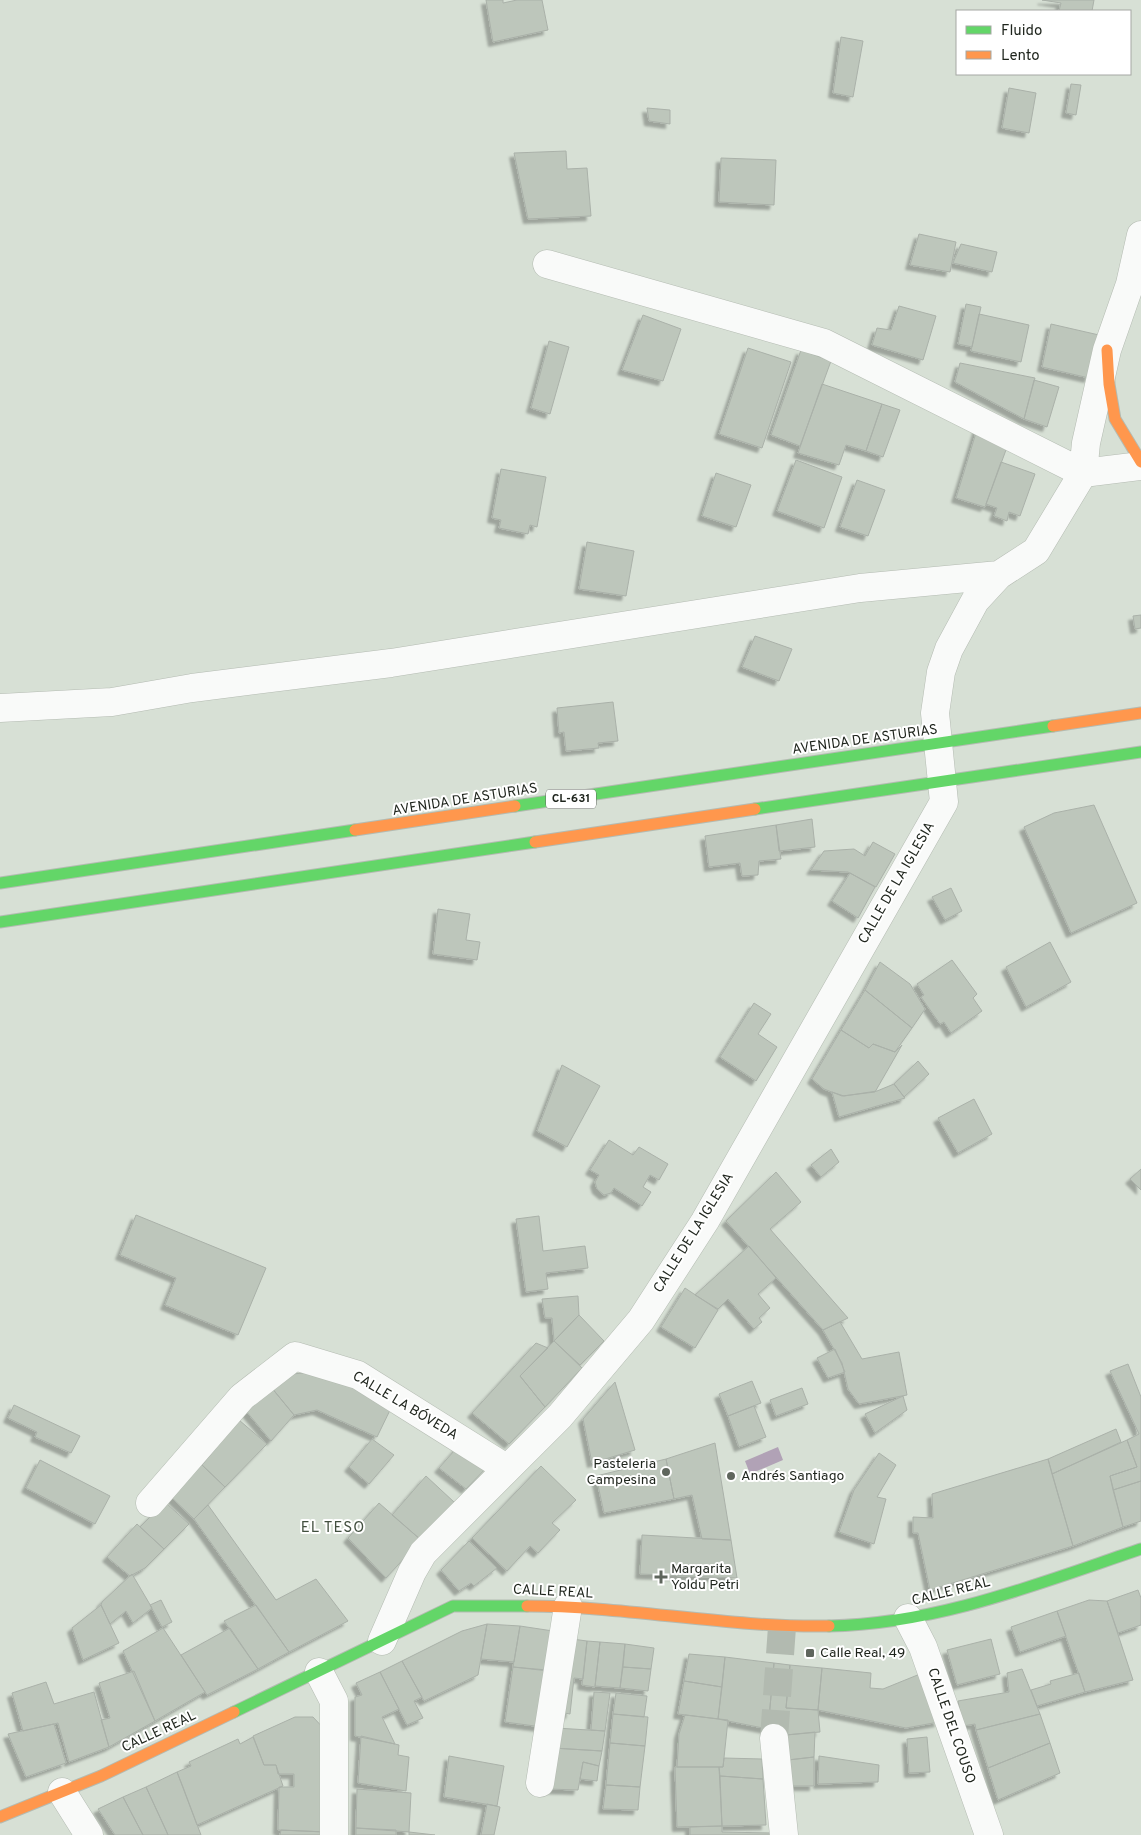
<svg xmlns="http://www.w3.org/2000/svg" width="1141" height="1835" font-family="Overpass,sans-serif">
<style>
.water{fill:#b1a2b6}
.building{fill:#bdc6bb;stroke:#aab1a9;filter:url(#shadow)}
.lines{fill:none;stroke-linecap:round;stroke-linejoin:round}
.street-tunnel{stroke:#b2bab0;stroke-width:28;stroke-dasharray:28 14;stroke-linecap:butt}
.street-casing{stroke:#b4bbb2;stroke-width:29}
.fast-casing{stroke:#b4bbb2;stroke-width:13}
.slow-casing{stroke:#b4bbb2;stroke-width:13}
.street{stroke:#f9faf9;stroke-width:28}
.fast{stroke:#63d668;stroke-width:11}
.slow{stroke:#ff974d;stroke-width:11}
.poi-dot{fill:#5f665d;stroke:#fff;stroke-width:2}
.labels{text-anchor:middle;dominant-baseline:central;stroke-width:4;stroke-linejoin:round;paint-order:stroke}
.shield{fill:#fff;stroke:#626660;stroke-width:1}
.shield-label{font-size:12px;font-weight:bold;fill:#1e241c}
.street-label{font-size:14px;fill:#1e241c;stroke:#fff}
.poi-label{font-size:14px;fill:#1e241c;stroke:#fff;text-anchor:start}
.neighbourhood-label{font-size:15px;letter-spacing:1px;fill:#424f3f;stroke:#fff}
</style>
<defs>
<filter id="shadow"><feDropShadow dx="-4.5" dy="4.5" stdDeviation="1" flood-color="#0004"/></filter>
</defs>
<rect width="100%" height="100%" fill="#d7e0d5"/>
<path class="water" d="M778 1447 783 1460 750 1474 745 1461Z"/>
<path class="building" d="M486 0H503V3L517 0H542L548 30 493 42Z
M1042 0H1094L1092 11H1059L1061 3Z
M841 37 863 41 853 97 833 93Z
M1071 84 1081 85 1076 115 1066 113Z
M1009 88 1036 93 1029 133 1002 128Z
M647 108 670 110V124L649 121Z
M566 151 567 169 587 168 591 216 528 219 514 153Z
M721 158 776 160 774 205 719 202Z
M919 234 956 242 950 272 910 265Z
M961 244 997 252 992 272 953 263Z
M966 304 981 307 972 347 958 344Z
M899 306 936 316 923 360 872 345 877 328 891 330Z
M979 314 1029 325 1021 362 971 351Z
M643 315 681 329 663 381 622 370Z
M1051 324 1099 335 1089 378 1042 367Z
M549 341 569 347 550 414 531 408Z
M748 348 791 362 762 448 719 434Z
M801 350 831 361 800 446 771 435Z
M960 363 1035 378 1024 419 955 382Z
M1034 380 1059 387 1047 427 1024 419Z
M822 384 882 404 866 451 846 445 839 465 798 453Z
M882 404 900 410 883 457 866 451Z
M979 423 1010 439 985 507 956 498Z
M796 460 842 477 824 528 777 511Z
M1001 462 1035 474 1020 516 1009 512 1007 521 994 516 997 508 986 504Z
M501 469 546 477 537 527 530 525 528 534 499 528 501 520 492 518Z
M716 473 751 485 736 527 702 516Z
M857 480 885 490 868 536 840 527Z
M587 542 634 551 626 596 579 589Z
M1141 615V628L1135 629 1133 616Z
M755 636 792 649 779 681 742 667Z
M613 702 618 741 598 743 599 748 566 751 564 732 559 733 557 708Z
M1094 805 1137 903 1071 933 1024 827 1054 813Z
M812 819 815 847 779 851 776 825Z
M776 825 781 859 759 861 758 875 742 876 740 863 709 867 705 836Z
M873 842 895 854 876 887 848 872 811 870 824 851 854 849 865 856Z
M850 873 875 887 858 918 832 901Z
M951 888 962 911 945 920 932 897Z
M438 909 470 914 466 940 480 942 477 960 433 954Z
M1050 942 1071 982 1026 1007 1006 967Z
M952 960 977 994 973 998 982 1011 951 1033 944 1022 940 1024 921 997 924 995 917 984Z
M880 962 910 984 925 1009 912 1028 865 990Z
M865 990 912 1028 895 1052 873 1044 869 1048 841 1030Z
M754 1003 771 1014 758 1034 777 1047 756 1081 720 1057Z
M841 1030 869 1048 873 1044 895 1052 902 1045 875 1092 842 1096 824 1089 812 1079Z
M918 1061 929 1074 904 1097 894 1084Z
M562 1065 600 1086 567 1147 537 1131Z
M894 1084 905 1098 839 1117 832 1092 844 1096 877 1091Z
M974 1099 992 1134 958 1153 938 1118Z
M609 1140 633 1155 639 1147 668 1164 659 1180 650 1175 643 1187 651 1192 642 1206 614 1188 611 1193 604 1195 597 1189 595 1182 599 1175 590 1170Z
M831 1149 839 1162 821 1177 811 1165Z
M1141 1169V1190L1130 1179Z
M776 1172 801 1202 770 1229 848 1318 823 1330 726 1221Z
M136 1215 266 1268 238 1335 165 1305 176 1278 120 1255Z
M539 1216 543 1251 585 1246 588 1268 546 1273 548 1289 526 1292 516 1219Z
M749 1246 776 1278 758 1294 770 1308 759 1318 762 1322 754 1329 728 1299 718 1309 695 1295Z
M685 1288 718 1310 695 1348 661 1327Z
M578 1296 579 1315 554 1341 552 1318H545L542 1299Z
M579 1315 604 1341 580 1365 554 1341Z
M840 1322 862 1359 899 1352 907 1395 859 1404 848 1389 842 1363 823 1330Z
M554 1341 582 1368 545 1407 520 1376Z
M536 1343 548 1348 520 1376 545 1407 509 1444 472 1413Z
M835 1349 845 1372 828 1378 817 1358Z
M1128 1364 1141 1397V1481L1113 1490 1110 1476 1137 1467 1127 1440 1139 1434 1110 1371Z
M315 1372 393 1404 377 1437 317 1410 294 1415 271 1387 292 1374Z
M752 1381 761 1403 728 1416 719 1394Z
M615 1382 635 1450 592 1463 583 1419Z
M271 1387 294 1415 271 1441 246 1411Z
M802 1388 808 1404 776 1416 770 1400Z
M903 1396 907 1410 875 1433 865 1414Z
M14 1405 80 1436 71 1453 35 1437 37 1432 8 1418Z
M754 1406 766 1437 739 1447 728 1416Z
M239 1420 267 1444 225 1487 202 1465Z
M1116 1429 1121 1442 1052 1474 1048 1459Z
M372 1439 394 1455 369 1484 349 1467Z
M1127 1440 1137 1467 1110 1476 1123 1527 1073 1546 1052 1474Z
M461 1443 489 1465 466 1489 439 1468Z
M715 1443 729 1528 731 1540 702 1539 692 1495 674 1499 666 1459Z
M879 1453 896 1465 877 1497 886 1499 874 1544 839 1532 854 1490Z
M666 1459 674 1499 604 1513 596 1476Z
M1048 1459 1073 1546 930 1590 918 1533H913V1517L933 1518 932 1494Z
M40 1460 110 1496 95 1524 26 1488Z
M200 1463 225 1487 194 1519 168 1494Z
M541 1466 576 1500 552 1523 560 1530 538 1553 530 1546 507 1571 472 1538Z
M426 1476 454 1502 421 1540 392 1515Z
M1141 1481V1521L1123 1527 1113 1490Z
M165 1502 189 1524 164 1549 140 1527Z
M379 1503 421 1540 386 1578 348 1538Z
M208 1505 276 1600 316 1579 348 1621 289 1652 194 1519Z
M137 1524 164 1549 145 1568 130 1576 107 1557Z
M642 1535 731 1540 737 1578 640 1574Z
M469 1541 497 1568 474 1586 471 1583 459 1591 441 1570Z
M132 1574 152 1608 133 1623 126 1611 110 1624 101 1605 102 1602Z
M1138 1590 1141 1598V1625L1118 1633 1107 1601Z
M161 1600 172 1622 162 1627 150 1605Z
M1089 1600 1107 1601 1133 1680 1085 1692 1057 1611Z
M101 1605 119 1643 83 1660 72 1628Z
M256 1605 289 1652 258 1669 224 1621Z
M1057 1611 1066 1636 1020 1652 1011 1627Z
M487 1624 520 1626 514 1662 481 1659Z
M487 1624 478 1675 424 1701 402 1661 462 1631Z
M520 1626 553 1631 547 1670 513 1667Z
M163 1628 205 1692 155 1721 123 1651Z
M230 1628 258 1669 207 1695 181 1655Z
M572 1639 587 1641 583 1679 574 1678 570 1714 559 1712Z
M991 1639 1000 1674 957 1685 947 1650Z
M587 1641 600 1642 595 1687 582 1685Z
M600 1642 625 1644 620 1688 595 1686Z
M625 1644 654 1648 651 1669 623 1667Z
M689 1654 725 1657 722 1687 684 1681Z
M725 1657 774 1663 768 1729 718 1719Z
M402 1661 422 1697 414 1701 423 1718 407 1725 380 1672Z
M774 1663 790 1665 786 1708 818 1710 820 1732 786 1735V1731L768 1729Z
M790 1665 822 1668 818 1710 786 1708Z
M513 1667 549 1671 542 1727 505 1722Z
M623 1667 651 1669 648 1691 620 1688Z
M822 1668 871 1673 870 1688 883 1689 920 1674 939 1722 906 1728 818 1710Z
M1022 1669 1040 1714 976 1730 975 1724 963 1726 958 1701 1009 1692 1007 1673Z
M134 1671 155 1721 109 1747 101 1720 110 1718 99 1683Z
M380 1672 399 1709 382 1717 395 1744 355 1736V1697L362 1695 356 1683Z
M1079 1673 1085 1692 1037 1706 1031 1690 1051 1684 1050 1681Z
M684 1681 722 1687 718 1719 678 1714Z
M46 1682 54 1704 94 1692 109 1747 69 1762 58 1723 23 1731 12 1693Z
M594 1692 610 1693 605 1731 591 1730Z
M616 1693 647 1696 644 1717 613 1714Z
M613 1714 648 1717 645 1746 610 1743Z
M1040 1714 1050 1743 988 1768 976 1730Z
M685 1715 728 1720 723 1767H677L679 1734Z
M295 1717H313L328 1733 326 1832 278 1830 279 1787H294V1774H278L276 1765H264L253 1736Z
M54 1724 66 1763 26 1777 8 1734Z
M556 1728 605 1731 602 1751 553 1748Z
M815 1732 814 1757 788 1760 786 1735Z
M361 1736 399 1745 398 1755 409 1757 406 1791 358 1783Z
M253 1737 264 1765H276L283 1786 197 1825 177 1772 191 1766 189 1762 238 1739 240 1744Z
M927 1737 930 1772 909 1773 907 1739Z
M610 1743 645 1746 640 1787 606 1785Z
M1050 1743 1060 1773 998 1800 988 1768Z
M553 1748 602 1751 599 1766 583 1762 578 1790 548 1789Z
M449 1756 504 1766 497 1806 444 1797Z
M819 1756 879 1765 878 1782 818 1784Z
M814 1757V1786H789L788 1760Z
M724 1758 762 1759 763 1779 720 1776 719 1767H723Z
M583 1762 599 1766 597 1781 580 1779Z
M675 1767H719L722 1826 677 1827Z
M177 1772 183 1787 201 1835H168L146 1787Z
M720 1776 763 1779 766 1825 722 1826Z
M606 1785 640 1787 638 1810 603 1809Z
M146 1787 166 1830 168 1835H143L123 1797Z
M357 1789 411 1793 409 1832 356 1828Z
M123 1797 143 1835H115L98 1809Z
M487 1804 500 1807 494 1835H481Z
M722 1826V1832L771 1833V1835H690V1827Z
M356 1828 396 1830V1835H356Z
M281 1830 326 1832V1835H280Z
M409 1832 435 1835H409Z"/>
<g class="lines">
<path class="street-tunnel" d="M774 1738 782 1627"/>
<g class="street-casing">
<path id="street" d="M547 264 824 343 1083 473 1141 466
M0 708 112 702 192 688 391 663 860 588 999 575
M150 1503 242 1397 295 1356 358 1375 506 1468
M908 1618 923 1647 989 1835
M382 1641 412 1572 423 1553 560 1416 641 1320 705 1221 944 802 935 713 941 672 949 649 975 601 999 575 1036 551 1083 473 1086 443 1107 350 1130 284 1141 235
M319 1672 334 1701V1835
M774 1738 784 1835
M540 1783 568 1606
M62 1792 89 1835"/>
</g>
<g class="fast-casing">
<path id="fast" d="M515 806 1053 726
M755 809 1141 752
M0 883 355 830
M0 922 535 842
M829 1626C938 1624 1040 1583 1141 1549
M234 1712 453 1606H527"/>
</g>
<g class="slow-casing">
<path id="slow" d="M1107 350 1109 384 1115 419 1141 462
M1053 726 1141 713
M355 830 515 806
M535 842 755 809
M527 1606C628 1606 728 1628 829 1626
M0 1817 101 1776 234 1712"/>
</g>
<use href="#street" class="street"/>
<use href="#fast" class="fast"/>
<use href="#slow" class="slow"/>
</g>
<g class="poi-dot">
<circle cx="666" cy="1472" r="5"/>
<circle cx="731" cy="1476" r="5"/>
<path d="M658.5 1569.5h5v5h5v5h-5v5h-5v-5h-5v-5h5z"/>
<rect x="805" y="1648" width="10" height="10" rx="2.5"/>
</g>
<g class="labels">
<rect class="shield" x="546" y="789.5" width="50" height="19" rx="4"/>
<g class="shield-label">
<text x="571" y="799">CL-631</text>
</g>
<g class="street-label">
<text transform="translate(865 740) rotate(-8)">AVENIDA DE ASTURIAS</text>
<text transform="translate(465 800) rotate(-9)">AVENIDA DE ASTURIAS</text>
<text transform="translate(897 883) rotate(-60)">CALLE DE LA IGLESIA</text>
<text transform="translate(694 1233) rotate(-58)">CALLE DE LA IGLESIA</text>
<text transform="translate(405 1406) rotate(31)">CALLE LA BÓVEDA</text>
<text transform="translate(553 1592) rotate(3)">CALLE REAL</text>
<text transform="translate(951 1592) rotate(-14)">CALLE REAL</text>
<text transform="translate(951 1726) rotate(71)">CALLE DEL COUSO</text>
<text transform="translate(159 1732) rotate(-25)">CALLE REAL</text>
</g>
<g class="poi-label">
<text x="656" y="1464" text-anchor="end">Pasteleria<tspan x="656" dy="16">Campesina</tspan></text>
<text x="741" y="1476">Andrés Santiago</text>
<text x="671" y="1569">Margarita<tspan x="671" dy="16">Yoldu Petri</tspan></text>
<text x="820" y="1653">Calle Real, 49</text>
</g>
<g class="neighbourhood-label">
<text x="333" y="1528">EL TESO</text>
</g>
</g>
<rect x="956" y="10" width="175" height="65" fill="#ffffff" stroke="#a5a7a4"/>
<rect x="966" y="26" width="25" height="8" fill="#63d668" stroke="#a5a7a4"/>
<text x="1001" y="35" font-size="15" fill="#1e241c">Fluido</text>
<rect x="966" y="51" width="25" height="8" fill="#ff974d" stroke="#a5a7a4"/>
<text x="1001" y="60" font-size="15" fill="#1e241c">Lento</text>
</svg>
